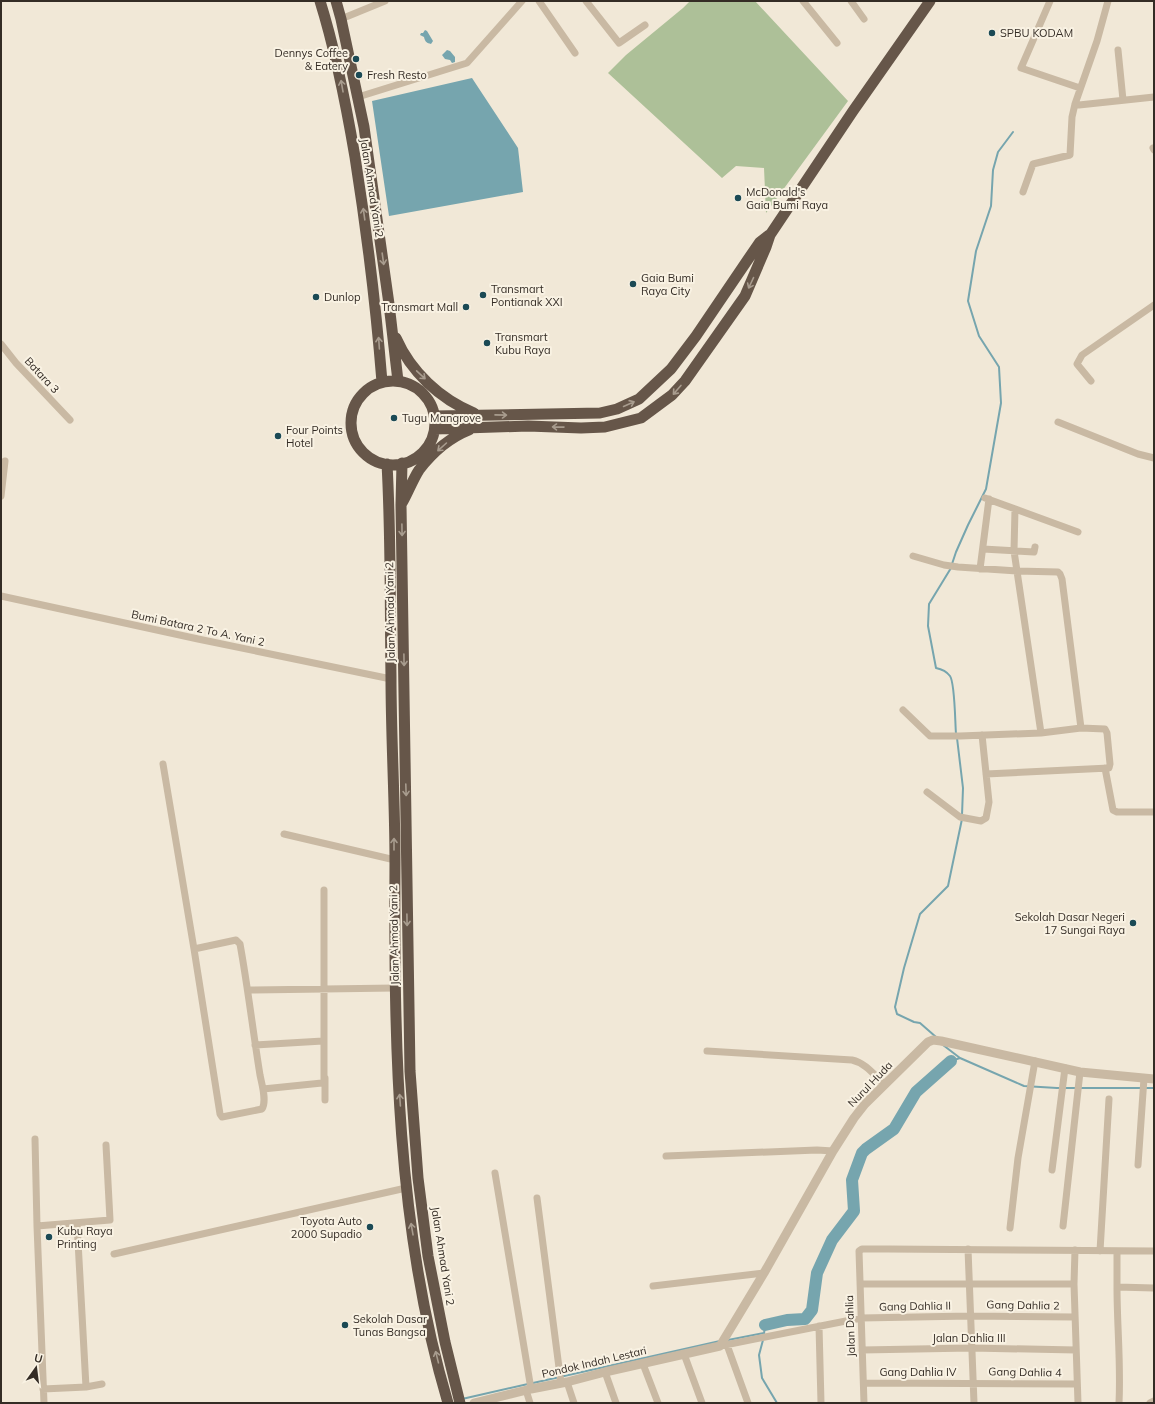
<svg xmlns="http://www.w3.org/2000/svg" width="1155" height="1404" font-family="Mulish,sans-serif">
<style>
.green{fill:#adc098}
.water{fill:#76a5ae}
.lines{fill:none;stroke-linecap:round;stroke-linejoin:round}
.stream{stroke:#76a5ae;stroke-width:2}
.river{stroke:#76a5ae;stroke-width:12}
.minor{stroke:#c9b9a3;stroke-width:7}
.tertiary{stroke:#c9b9a3;stroke-width:9}
.trunk{stroke:#665649;stroke-width:11}
.oneway{stroke:#a89c8e}
.poi-dot{fill:#1b4a55;stroke:#f9f2e3;stroke-width:1.5}
.labels{text-anchor:middle;dominant-baseline:central;stroke-width:4;stroke-linejoin:round;paint-order:stroke}
.poi-label{font-size:11px;fill:#342c25;stroke:#f9f2e3;text-anchor:start}
.street-label{font-size:11px;fill:#342c25;stroke:#f9f2e3}
</style>
<rect width="100%" height="100%" fill="#f1e8d7"/>
<path class="green" d="M690 1H755L848 101 766 213 764 168 736 166 722 178 608 73 626 55 683 8Z"/>
<path class="water" d="M425 30 427 31 433 41 431 44C427 43 425 42 424 37L420 35 421 33H423Z
M447 50 450 51 455 57V62L452 63 450 60 445 59 442 55Z
M472 78 518 148 523 192 389 216 372 101Z"/>
<g class="lines">
<path class="stream" d="M952 564 956 552 968 525 986 489 1001 403 999 367 979 336 968 301 976 251 991 206 993 170 998 152 1013 132
M951 568 929 604 928 626 936 668C941 669 947 672 950 676 955 683 955 722 956 734
M957 738 963 788 962 815
M936 1037 920 1023 914 1022 897 1014 895 1007 904 968 920 914 948 886 962 819
M943 1045 960 1058
M951 1061 960 1058 1024 1086 1057 1088H1141
M1145 1088H1154
M764 1334 765 1325
M728 1340 764 1333
M763 1340 759 1355 762 1378 777 1403
M533 1383 720 1341
M462 1399 528 1384"/>
<path class="river" d="M765 1325 787 1320 805 1319 812 1310 817 1273 832 1240 854 1211 852 1180 862 1153 866 1149 894 1129 916 1092 951 1061"/>
<path class="minor" d="M539 1 575 53
M586 1 619 43 645 25
M803 1 837 43
M851 1 864 19
M1050 1 1021 68 1080 88
M1108 1 1097 41 1075 104 1079 105 1154 97
M341 19 385 1
M1118 50 1123 100
M358 97 467 63 522 1
M1153 148 1154 150
M1023 192 1033 164 1070 155 1072 117 1075 104
M1 344 16 363 70 420
M1091 381 1077 364 1082 355 1154 305
M1058 422 1138 454 1154 458
M1 496 5 461
M985 498 1078 532
M1015 509 1014 551 1041 733
M983 549 1034 552 1035 547
M913 556 944 565 958 567 1017 571 1058 572 1060 574 1062 579 1081 728
M980 569 989 499
M1 596 198 639 391 679
M903 710 930 736H960L1041 733 1081 728 1105 729 1107 733 1110 764 1109 768 986 774
M163 764 194 949 220 1114 222 1117 262 1109C267 1101 262 1085 260 1075 253 1032 248 988 240 944L236 940 194 949
M1105 768 1113 810 1117 812H1154
M927 792 960 817 981 821 986 818 989 802 982 735
M284 834 395 860
M248 990 395 988
M255 1045 323 1041
M707 1051 852 1060C866 1063 875 1076 885 1085
M325 1078V1100
M263 1089 322 1083 324 1082V890
M35 1139 37 1226 44 1403
M666 1156 817 1150 833 1151
M1138 1165 1144 1078
M1052 1170 1065 1068
M495 1173 531 1389
M537 1198 561 1383
M77 1223 86 1387
M37 1226 110 1220 106 1145
M1063 1226 1080 1072
M1010 1228 1018 1158 1035 1061
M968 1249 974 1403
M1075 1250 1074 1284 1078 1403
M1100 1251 1109 1099
M1117 1251V1287L1154 1288
M114 1254 406 1188
M860 1284H1074
M653 1286 764 1273
M1117 1287C1117 1326 1121 1364 1119 1403
M819 1326 821 1403
M727 1345 748 1403
M720 1346 861 1318 970 1316 1075 1317
M862 1350 971 1348 1076 1350
M684 1354 702 1403
M643 1364 658 1403
M605 1372 616 1403
M567 1382 574 1403
M864 1383 1077 1384
M43 1389 86 1387 102 1384
M526 1390 530 1403
M864 1403 859 1251 862 1249H888L1154 1251
M1150 1403 1154 1401"/>
<path class="tertiary" d="M474 1403 531 1389 567 1382 605 1372 720 1346 764 1273 833 1151 854 1118 865 1104 928 1042 933 1040 941 1041 1080 1072 1154 1079"/>
<path class="trunk" d="M320 1C336 52 346 104 355 157 367 233 376 306 382 382
M336 1 341 19 364 127 389 304 398 381
M396 338C411 372 440 399 474 413
M351 423a42 42 0 1 1 84 0a42 42 0 1 1-84 0Z
M434 416 600 413 617 409 639 399 671 369 696 336 753 252 760 242 769 235
M435 429 528 426 581 428 605 427 641 418 672 395 685 381 745 296 766 247 770 235 853 111 930 1
M402 463 401 505 410 1071 418 1178 428 1256 445 1342 460 1403
M387 464C391 535 390 606 391 677 391 739 395 801 395 862 394 1042 396 1229 448 1403
M402 503C408 493 412 481 419 470 432 453 449 438 469 430"/>
</g>
<defs><path id="oneway-shaft" d="M-6 0H5M1.5-3L5.5 0L1.5 3" fill="none" stroke-width="1.6" stroke-linecap="round" stroke-linejoin="round"/></defs>
<g class="oneway">
<use href="#oneway-shaft" transform="translate(342 86) rotate(-100)"/>
<use href="#oneway-shaft" transform="translate(364 214) rotate(-98)"/>
<use href="#oneway-shaft" transform="translate(383 259) rotate(82)"/>
<use href="#oneway-shaft" transform="translate(751 283) rotate(115)"/>
<use href="#oneway-shaft" transform="translate(379 343) rotate(-94)"/>
<use href="#oneway-shaft" transform="translate(421 375) rotate(43)"/>
<use href="#oneway-shaft" transform="translate(677 390) rotate(131)"/>
<use href="#oneway-shaft" transform="translate(629 404) rotate(-24)"/>
<use href="#oneway-shaft" transform="translate(501 415) rotate(1)"/>
<use href="#oneway-shaft" transform="translate(558 427) rotate(-179)"/>
<use href="#oneway-shaft" transform="translate(442 447) rotate(138)"/>
<use href="#oneway-shaft" transform="translate(402 530) rotate(89)"/>
<use href="#oneway-shaft" transform="translate(404 660) rotate(89)"/>
<use href="#oneway-shaft" transform="translate(406 790) rotate(88)"/>
<use href="#oneway-shaft" transform="translate(394 844) rotate(-90)"/>
<use href="#oneway-shaft" transform="translate(407 920) rotate(89)"/>
<use href="#oneway-shaft" transform="translate(400 1100) rotate(-94)"/>
<use href="#oneway-shaft" transform="translate(412 1229) rotate(-100)"/>
<use href="#oneway-shaft" transform="translate(437 1357) rotate(-104)"/>
</g>
<g class="poi-dot">
<circle cx="992" cy="33" r="4"/>
<circle cx="356" cy="59" r="4"/>
<circle cx="359" cy="75" r="4"/>
<circle cx="738" cy="198" r="4"/>
<circle cx="633" cy="284" r="4"/>
<circle cx="483" cy="295" r="4"/>
<circle cx="316" cy="297" r="4"/>
<circle cx="466" cy="307" r="4"/>
<circle cx="487" cy="343" r="4"/>
<circle cx="394" cy="418" r="4"/>
<circle cx="278" cy="436" r="4"/>
<circle cx="1133" cy="923" r="4"/>
<circle cx="370" cy="1227" r="4"/>
<circle cx="49" cy="1237" r="4"/>
<circle cx="345" cy="1325" r="4"/>
</g>
<g class="labels">
<g class="poi-label">
<text x="1000" y="33">SPBU KODAM</text>
<text x="348" y="53" text-anchor="end">Dennys Coffee<tspan x="348" dy="13">&amp; Eatery</tspan></text>
<text x="367" y="75">Fresh Resto</text>
<text x="746" y="192">McDonald's<tspan x="746" dy="13">Gaia Bumi Raya</tspan></text>
<text x="641" y="278">Gaia Bumi<tspan x="641" dy="13">Raya City</tspan></text>
<text x="491" y="289">Transmart<tspan x="491" dy="13">Pontianak XXI</tspan></text>
<text x="324" y="297">Dunlop</text>
<text x="458" y="307" text-anchor="end">Transmart Mall</text>
<text x="495" y="337">Transmart<tspan x="495" dy="13">Kubu Raya</tspan></text>
<text x="402" y="418">Tugu Mangrove</text>
<text x="286" y="430">Four Points<tspan x="286" dy="13">Hotel</tspan></text>
<text x="1125" y="917" text-anchor="end">Sekolah Dasar Negeri<tspan x="1125" dy="13">17 Sungai Raya</tspan></text>
<text x="362" y="1221" text-anchor="end">Toyota Auto<tspan x="362" dy="13">2000 Supadio</tspan></text>
<text x="57" y="1231">Kubu Raya<tspan x="57" dy="13">Printing</tspan></text>
<text x="353" y="1319">Sekolah Dasar<tspan x="353" dy="13">Tunas Bangsa</tspan></text>
</g>
<g class="street-label">
<text transform="translate(372 188) rotate(81)">Jalan Ahmad Yani 2</text>
<text transform="translate(42 375) rotate(47)">Batara 3</text>
<text transform="translate(390 612) rotate(-91)">Jalan Ahmad Yani 2</text>
<text transform="translate(198 628) rotate(12)">Bumi Batara 2 To A. Yani 2</text>
<text transform="translate(394 935) rotate(-91)">Jalan Ahmad Yani 2</text>
<text transform="translate(870 1084) rotate(-46)">Nurul Huda</text>
<text transform="translate(443 1256) rotate(81)">Jalan Ahmad Yani 2</text>
<text transform="translate(1023 1305) rotate(1)">Gang Dahlia 2</text>
<text transform="translate(915 1306) rotate(-1)">Gang Dahlia II</text>
<text transform="translate(850 1326) rotate(-92)">Jalan Dahlia</text>
<text x="969" y="1338">Jalan Dahlia III</text>
<text transform="translate(594 1362) rotate(-13)">Pondok Indah Lestari</text>
<text x="918" y="1372">Gang Dahlia IV</text>
<text transform="translate(1025 1372) rotate(1)">Gang Dahlia 4</text>
</g>
</g>
<rect width="1155" height="1404" fill="none" stroke="#342c25" stroke-width="4"/>
<g transform="translate(36 1368) rotate(14)" stroke="#f9f2e3" stroke-width="3" paint-order="stroke">
<path d="M0-3L7 15L0 10L-7 15Z" fill="#342c25"/>
<text y="-6" font-size="11" font-weight="bold" text-anchor="middle" fill="#342c25">U</text>
</g>
</svg>
